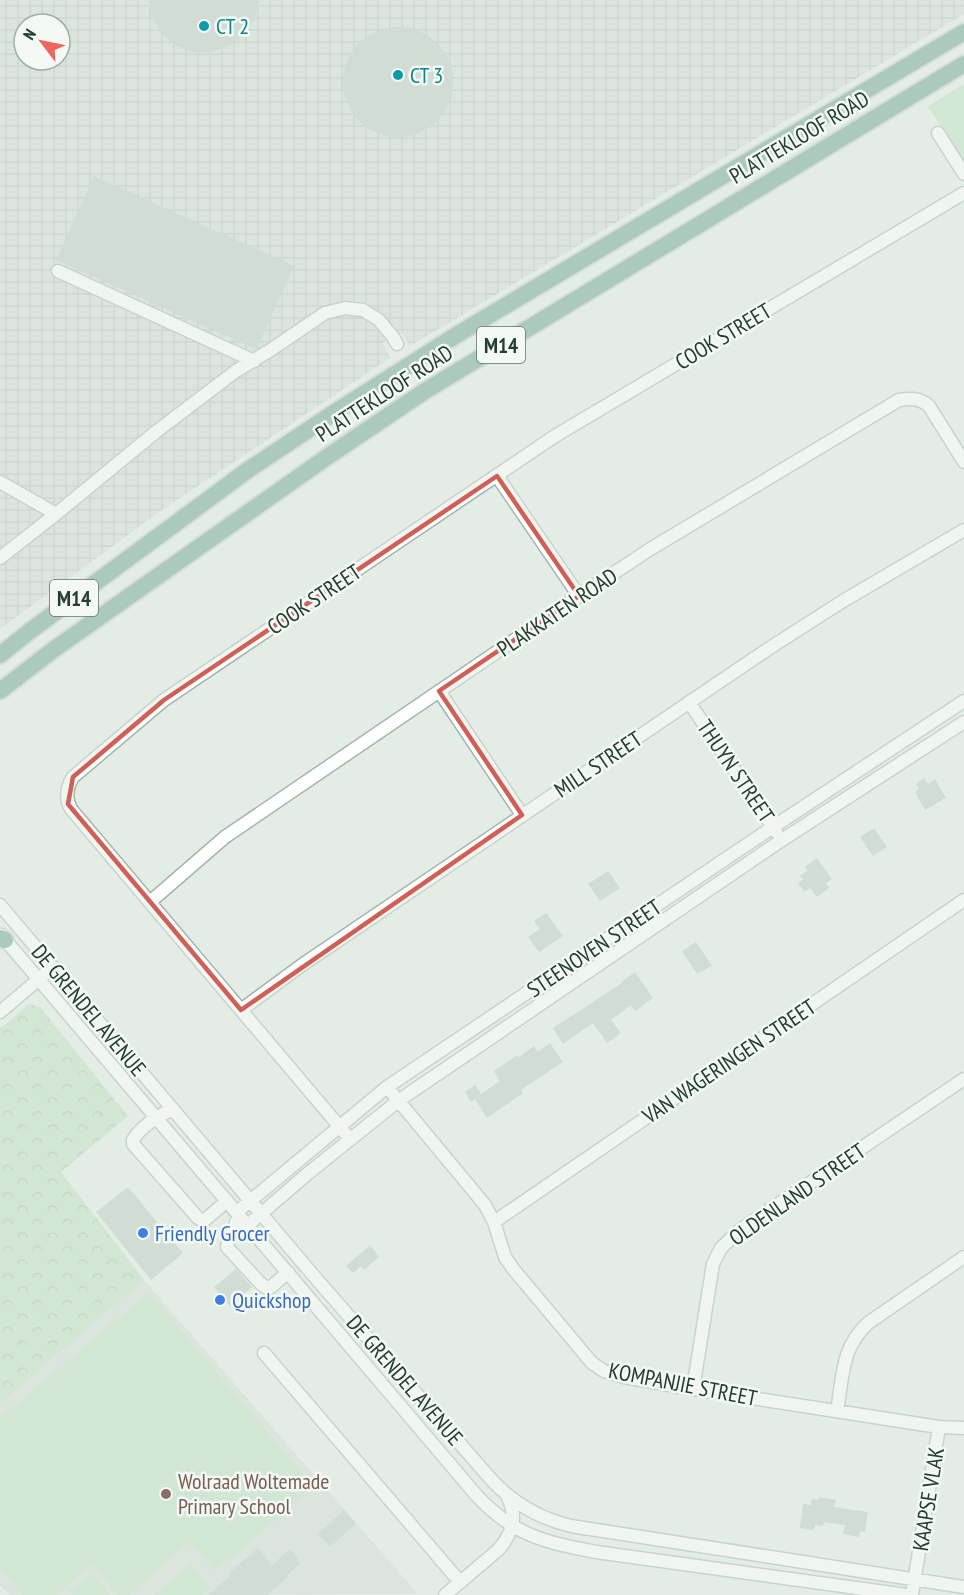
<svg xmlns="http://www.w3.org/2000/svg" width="964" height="1595" font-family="'PT Sans Narrow',sans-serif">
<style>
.built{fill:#d1dcd5}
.industrial{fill:url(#industrial-grid);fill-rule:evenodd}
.grass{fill:#bcddbf}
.forest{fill:url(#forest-crowns)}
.building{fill:#b8c7bf}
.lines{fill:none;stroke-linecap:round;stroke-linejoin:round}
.minor-casing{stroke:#a6b5ac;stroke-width:15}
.major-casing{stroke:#c1c9c5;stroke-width:20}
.minor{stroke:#fff;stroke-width:12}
.major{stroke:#68a187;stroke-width:16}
.marked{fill:none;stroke:#d05f58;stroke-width:4.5;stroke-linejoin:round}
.culture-dot{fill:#0f9aa8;stroke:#f4f9f5;stroke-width:2}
.shop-dot{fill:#3f7fe0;stroke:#f4f9f5;stroke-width:2}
.education-dot{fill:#8d6e63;stroke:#f4f9f5;stroke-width:2}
.labels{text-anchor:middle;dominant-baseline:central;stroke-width:5;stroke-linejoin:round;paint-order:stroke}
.shield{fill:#f4f9f5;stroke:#62766c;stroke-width:1.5}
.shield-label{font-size:21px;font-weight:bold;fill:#233e31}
.culture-label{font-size:22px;fill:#0d838f;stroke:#f4f9f5;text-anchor:start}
.street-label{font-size:22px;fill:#233e31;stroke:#f4f9f5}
.shop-label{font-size:22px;fill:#366cbe;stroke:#f4f9f5;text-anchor:start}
.education-label{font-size:22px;fill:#785e54;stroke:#f4f9f5;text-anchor:start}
</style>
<defs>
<pattern id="industrial-grid" width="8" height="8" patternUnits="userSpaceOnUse" patternTransform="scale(1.5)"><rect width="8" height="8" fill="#d1dcd5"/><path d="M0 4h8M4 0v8" fill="none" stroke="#b3beb7"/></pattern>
<pattern id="forest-crowns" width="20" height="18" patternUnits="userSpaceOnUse" patternTransform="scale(1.5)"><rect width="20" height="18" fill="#bcddbf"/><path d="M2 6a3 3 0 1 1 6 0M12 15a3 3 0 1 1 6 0" fill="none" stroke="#a1bfa5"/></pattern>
</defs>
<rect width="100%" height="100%" fill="#e3ede6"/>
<path class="built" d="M144 1280 418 1594 9 1595 0 1585V1404Z"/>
<path class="industrial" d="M0 0H964V14L410 346 401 332 383 343 390 358 159 512 0 629ZM24 24H60V60H24Z"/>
<path class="grass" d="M964 84V162L928 106Z
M149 1292 314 1487 215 1571 190 1542 128 1595H118L92 1564 56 1595H22L0 1568V1418Z
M191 1564 210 1588 202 1595H154Z
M92 1573 110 1595H73L70 1592Z"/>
<path class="forest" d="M29 1004 40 1007 128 1116 61 1172 144 1280 0 1404V1029Z"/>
<path class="building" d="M149 0H259L255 19 244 35 229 46 211 52H193L175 45 161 33 152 17Z
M343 82a55 55 0 1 1 110 0a55 55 0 1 1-110 0Z
M94 176 294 266 257 348 256 349 56 260Z
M924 778 928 784 935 779 946 798 925 810 915 792 919 789 916 784Z
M874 828 887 847 873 856 860 837Z
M817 858 832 879 826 883 829 888 817 897 810 888 804 892 798 883 803 880 800 876 808 870 805 867Z
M608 871 620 888 600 901 588 884Z
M546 913 563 936 539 952 528 937 540 929 534 921Z
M696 942 712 966 697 974 682 951Z
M635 972 653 998 635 1011 631 1005 611 1020 621 1033 607 1043 593 1023 563 1044 553 1028 622 983 621 982Z
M550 1043 563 1062 521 1090 523 1093 487 1118 475 1099 471 1102 465 1092 475 1085 481 1094 500 1081 494 1071 517 1055 519 1057 534 1046 538 1052Z
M128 1187 183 1253 151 1280 96 1212Z
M370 1245 379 1257 364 1270 361 1266 353 1273 346 1266Z
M236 1269 252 1287 230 1306 214 1287Z
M819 1497 836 1500 834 1507 868 1512 865 1532 860 1531 859 1537 843 1534 845 1525 824 1522 823 1526 815 1525 814 1530 800 1528 803 1504 811 1505 812 1499 819 1500Z
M344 1510 356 1523 330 1547 318 1534Z
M258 1548 272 1565 290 1549 301 1563 286 1576 287 1578 267 1595H208L230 1576 228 1574Z"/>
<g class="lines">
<g class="minor-casing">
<path id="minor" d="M938 133 964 174
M58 271 254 361
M497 476 579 596
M0 482 56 514
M0 558 56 514 157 431 236 371 269 351 325 313 345 308 363 310 379 320 393 337 397 344
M439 691 522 815
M689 702 776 832
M150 902 225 837 579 596 652 548 899 400C911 398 920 398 929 406L964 462
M0 905 313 1275 489 1477C512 1503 538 1518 571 1526L964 1587
M1 935 477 1496C515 1536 544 1542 596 1552L907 1595
M241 1010 302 965 768 649 843 601 964 530
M0 1012 52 968
M387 1087 485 1205 494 1222 505 1257 514 1270 592 1363 604 1371 624 1377 693 1389 939 1427
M173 1109C158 1116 141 1126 133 1140V1144L198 1218 202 1220 206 1219 227 1201
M350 1139 71 809C65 798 66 788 73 777L164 700 555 436 964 193
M237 1212 387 1087 773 827 964 701
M236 1222C235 1231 228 1238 227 1247L261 1284 267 1288 271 1287 288 1272
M494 1222 964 900
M235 1228 248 1225 306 1175 398 1101 782 840 964 722
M264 1353 460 1582
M693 1389 713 1264 721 1248 740 1230 964 1079
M837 1411C843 1376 841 1348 868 1323L964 1257
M445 1595 498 1550C512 1534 518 1518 508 1498
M912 1595 939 1427 964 1428"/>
</g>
<g class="major-casing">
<path id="major" d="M0 655 30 631 248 470 335 412 463 331 964 32
M0 691 53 650 327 457 425 391 964 64
M0 938 5 940"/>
</g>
<use href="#minor" class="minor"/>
<use href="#major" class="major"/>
</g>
<path d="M0 0H964V1595H0ZM497 476 579 596 439 691 522 815 241 1010 68 804 73 777 164 700Z" fill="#e3ede6" fill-opacity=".55" fill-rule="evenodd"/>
<path class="marked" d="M497 476 579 596 439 691 522 815 241 1010 68 804 73 777 164 700Z"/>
<g class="culture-dot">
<circle cx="204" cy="26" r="6"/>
<circle cx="398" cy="75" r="6"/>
</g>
<g class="shop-dot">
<circle cx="143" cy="1233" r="6"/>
<circle cx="220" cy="1300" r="6"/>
</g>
<circle class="education-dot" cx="166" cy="1494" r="6"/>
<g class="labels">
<g class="shield">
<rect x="477" y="327" width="48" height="36" rx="4.5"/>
<rect x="50" y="580" width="48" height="36" rx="4.5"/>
</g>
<g class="shield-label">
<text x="501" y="345">M14</text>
<text x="74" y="598">M14</text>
</g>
<g class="culture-label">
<text x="216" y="26">CT 2</text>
<text x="410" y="75">CT 3</text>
</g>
<g class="street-label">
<text transform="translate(799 137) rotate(-31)">PLATTEKLOOF ROAD</text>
<text transform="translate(723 336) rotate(-31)">COOK STREET</text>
<text transform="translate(384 393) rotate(-33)">PLATTEKLOOF ROAD</text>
<text transform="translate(314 599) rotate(-34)">COOK STREET</text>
<text transform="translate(557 612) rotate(-34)">PLAKKATEN ROAD</text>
<text transform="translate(598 764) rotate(-34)">MILL STREET</text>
<text transform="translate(736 771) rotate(56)">THUYN STREET</text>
<text transform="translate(594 948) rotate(-34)">STEENOVEN STREET</text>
<text transform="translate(89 1010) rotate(50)">DE GRENDEL AVENUE</text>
<text transform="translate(729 1061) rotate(-34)">VAN WAGERINGEN STREET</text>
<text transform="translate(797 1194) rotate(-35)">OLDENLAND STREET</text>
<text transform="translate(405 1380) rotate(49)">DE GRENDEL AVENUE</text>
<text transform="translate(683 1384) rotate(11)">KOMPANJIE STREET</text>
<text transform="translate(928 1499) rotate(-81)">KAAPSE VLAK</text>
</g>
<g class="shop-label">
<text x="155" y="1233">Friendly Grocer</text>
<text x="232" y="1300">Quickshop</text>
</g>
<g class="education-label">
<text x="178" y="1481">Wolraad Woltemade<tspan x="178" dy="25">Primary School</tspan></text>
</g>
</g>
<g transform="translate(42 42) rotate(302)"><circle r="28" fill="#f4f9f5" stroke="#a0aea7" stroke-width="1.5"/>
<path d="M0-4.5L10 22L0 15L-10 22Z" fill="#ef655f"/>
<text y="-9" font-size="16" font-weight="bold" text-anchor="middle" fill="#233e31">N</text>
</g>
</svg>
